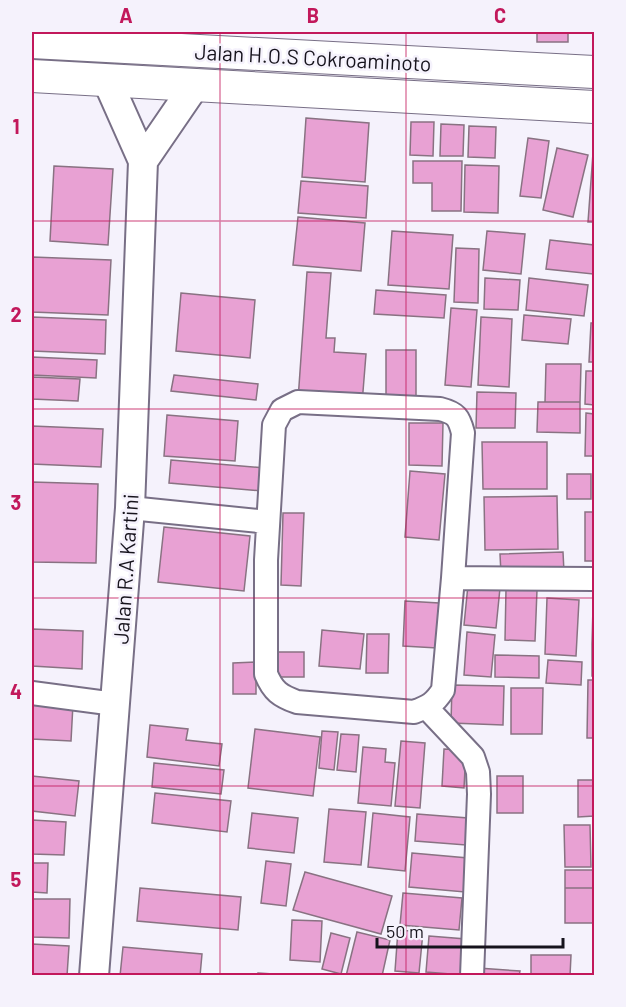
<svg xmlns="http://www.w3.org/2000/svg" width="626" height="1007" font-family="Barlow,sans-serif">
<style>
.building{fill:#e8a1d3;stroke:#897282;stroke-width:1.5}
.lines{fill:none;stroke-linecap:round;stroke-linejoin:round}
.minor-casing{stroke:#786f86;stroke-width:26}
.tertiary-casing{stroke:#786f86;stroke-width:32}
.secondary-casing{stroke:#786f86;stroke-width:34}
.minor{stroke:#fff;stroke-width:22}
.tertiary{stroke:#fff;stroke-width:28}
.secondary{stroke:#fff;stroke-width:32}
.grid{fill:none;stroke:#c2185b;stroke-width:1.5;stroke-opacity:0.55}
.labels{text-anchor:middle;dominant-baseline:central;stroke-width:5;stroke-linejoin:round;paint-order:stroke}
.street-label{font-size:21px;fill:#16131c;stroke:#f5f2fc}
.neatline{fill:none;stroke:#c2185b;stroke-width:2}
.grid-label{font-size:20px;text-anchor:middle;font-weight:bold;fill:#c2185b}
</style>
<rect width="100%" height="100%" fill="#f5f2fc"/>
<path class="building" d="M537 32H568V42H537Z
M306 118 369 123 365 182 302 177Z
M411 122H434L433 156 410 155Z
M441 124 464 125 463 156H440Z
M469 126 496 127 495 158 468 157Z
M528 138 549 141 541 198 520 196Z
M557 148 588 155 573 217 543 210Z
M593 153H594V222H588Z
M413 161H462L461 211H432V183H413Z
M465 165 499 166 498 213 464 212Z
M54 166 113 169 108 245 50 241Z
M301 181 368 186 366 218 298 213Z
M298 217 365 223 361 271 293 265Z
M392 231 453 235 449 289 388 285Z
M487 231 525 234 521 274 483 270Z
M550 240 594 245 593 274 546 269Z
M456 248 479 249 478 303 454 302Z
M32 257 111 260 108 315 32 312Z
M307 272 331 273 326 338H335L334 352 366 354 362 404 298 400Z
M485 278 520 280 518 310 484 309Z
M529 278 588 285 584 316 526 310Z
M376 290 446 295 444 318 374 314Z
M181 293 255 300 250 358 176 351Z
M451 308 477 310 471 387 445 385Z
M524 315 571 319 568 344 522 340Z
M32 317 106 320 105 354 32 351Z
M481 317 512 319 509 387 478 385Z
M591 323H594V362H589Z
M386 350H416V399H386Z
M32 357 97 360 96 378 32 375Z
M546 364H581L580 402H545Z
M586 371H594V405L585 404Z
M174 375 258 384 256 400 171 391Z
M32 377 80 379 78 401 32 399Z
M477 392 516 393 515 428H476Z
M538 402H580V433L537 432Z
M586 413 594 414V456H585Z
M167 415 238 421 235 461 164 456Z
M409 423H443L442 466 409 465Z
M32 426 103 429 101 467 32 464Z
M482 442H547V489H483Z
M171 460 265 468 263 491 169 483Z
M410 471 445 474 439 540 405 537Z
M567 474H591V499H567Z
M32 482 98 484 96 563 32 562Z
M557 496 558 549 485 550 484 497Z
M585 512H594V561H585Z
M283 513H304L301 586 281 585Z
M164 527 250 536 244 591 158 582Z
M563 552 564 572 501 574 500 554Z
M468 585 500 588 496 628 464 625Z
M506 589 537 590 535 641 505 640Z
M547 598 579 600 576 656 545 654Z
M405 601 439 603 437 648 403 646Z
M593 607H594V644H592Z
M32 629 83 631 82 669 32 666Z
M322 630 364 634 360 669 319 666Z
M467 632 495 635 491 677 464 675Z
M367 634H389L388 673H366Z
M592 644H594V676H592Z
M278 652H304V677H278Z
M495 655 539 656V678L495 677Z
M548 660 582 662 581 685 546 683Z
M256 662V694H233V663Z
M588 680H594V738H587Z
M452 685 504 686 503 725 451 723Z
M511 688H543L542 734H511Z
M32 701 73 704 71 741 32 739Z
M150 725 188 729 186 740 222 744 219 766 147 757Z
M255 729 320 737 313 796 248 788Z
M322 731 338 732 334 770 319 768Z
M341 734 359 735 356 772 337 770Z
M401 741 425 743 420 808 395 806Z
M363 747 386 749 385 762 395 763 391 806 358 803Z
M444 749 466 750 464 788 442 786Z
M154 763 224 770 221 794 152 787Z
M32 776 79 781 75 816 32 811Z
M497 776H523V813H497Z
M578 780H594V816L578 817Z
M155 793 231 801 227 832 152 823Z
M329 809 366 812 361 865 324 862Z
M252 813 298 818 294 853 248 848Z
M373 813 410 817 405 871 368 867Z
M417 814 468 818 466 845 415 841Z
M32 820 66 822 64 855 32 854Z
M564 825H590L591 867H565Z
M412 853 468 858 465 892 409 887Z
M266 861 291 864 286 906 261 903Z
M32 863H48L47 893 32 892Z
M565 870H594V888H565Z
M305 872 392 896 381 934 293 910Z
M140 888 241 897 238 930 137 921Z
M565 888H594V923H565Z
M403 893 462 898 459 930 400 925Z
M32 899H70L69 938 32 937Z
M292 920 322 921 320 962 290 960Z
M398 930 423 932 419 973 395 971Z
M357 932 390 940 382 976H346Z
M331 933 350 938 341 974 322 969Z
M429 936 466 939 463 975 426 972Z
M32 944 69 946 67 976H32Z
M123 947 202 954 200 976H120Z
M531 955H571L570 976H531Z
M478 968 520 971 519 976H478Z
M258 973 288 975V976H258Z"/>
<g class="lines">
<g class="minor-casing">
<path id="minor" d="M298 402 440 409C456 413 459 417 463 433L453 578 443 690C434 704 429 706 414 712L297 702C280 696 273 691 266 674V560L274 425 282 410Z
M130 508 268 522
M453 578 594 579
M32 693 115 704
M426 707 473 757 478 772 479 794 472 976"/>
</g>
<g class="tertiary-casing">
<path id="tertiary" d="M143 161 195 85
M94 976 130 508 143 161 107 80"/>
</g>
<g class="secondary-casing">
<path id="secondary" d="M32 42 594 72
M32 76 594 107"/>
</g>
<use href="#minor" class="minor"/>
<use href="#tertiary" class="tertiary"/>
<use href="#secondary" class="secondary"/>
</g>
<path class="grid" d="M220 32V976M406 32V976M32 221H594M32 409H594M32 598H594M32 786H594"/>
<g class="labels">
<g class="street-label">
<text transform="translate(313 57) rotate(3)">Jalan H.O.S Cokroaminoto</text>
<text transform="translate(125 569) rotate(-86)">Jalan R.A Kartini</text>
</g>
</g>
<rect width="626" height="1007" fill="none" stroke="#f5f2fc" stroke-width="66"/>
<path d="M377 938v9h186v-9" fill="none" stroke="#16131c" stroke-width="3"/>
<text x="386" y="938" font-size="18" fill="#16131c" stroke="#f5f2fc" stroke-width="4.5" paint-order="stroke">50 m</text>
<rect x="33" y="33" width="560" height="941" class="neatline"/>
<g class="grid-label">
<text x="126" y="23">A</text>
<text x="313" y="23">B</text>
<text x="500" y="23">C</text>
<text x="16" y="134">1</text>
<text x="16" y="322">2</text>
<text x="16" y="510">3</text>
<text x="16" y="699">4</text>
<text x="16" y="887">5</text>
</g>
</svg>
